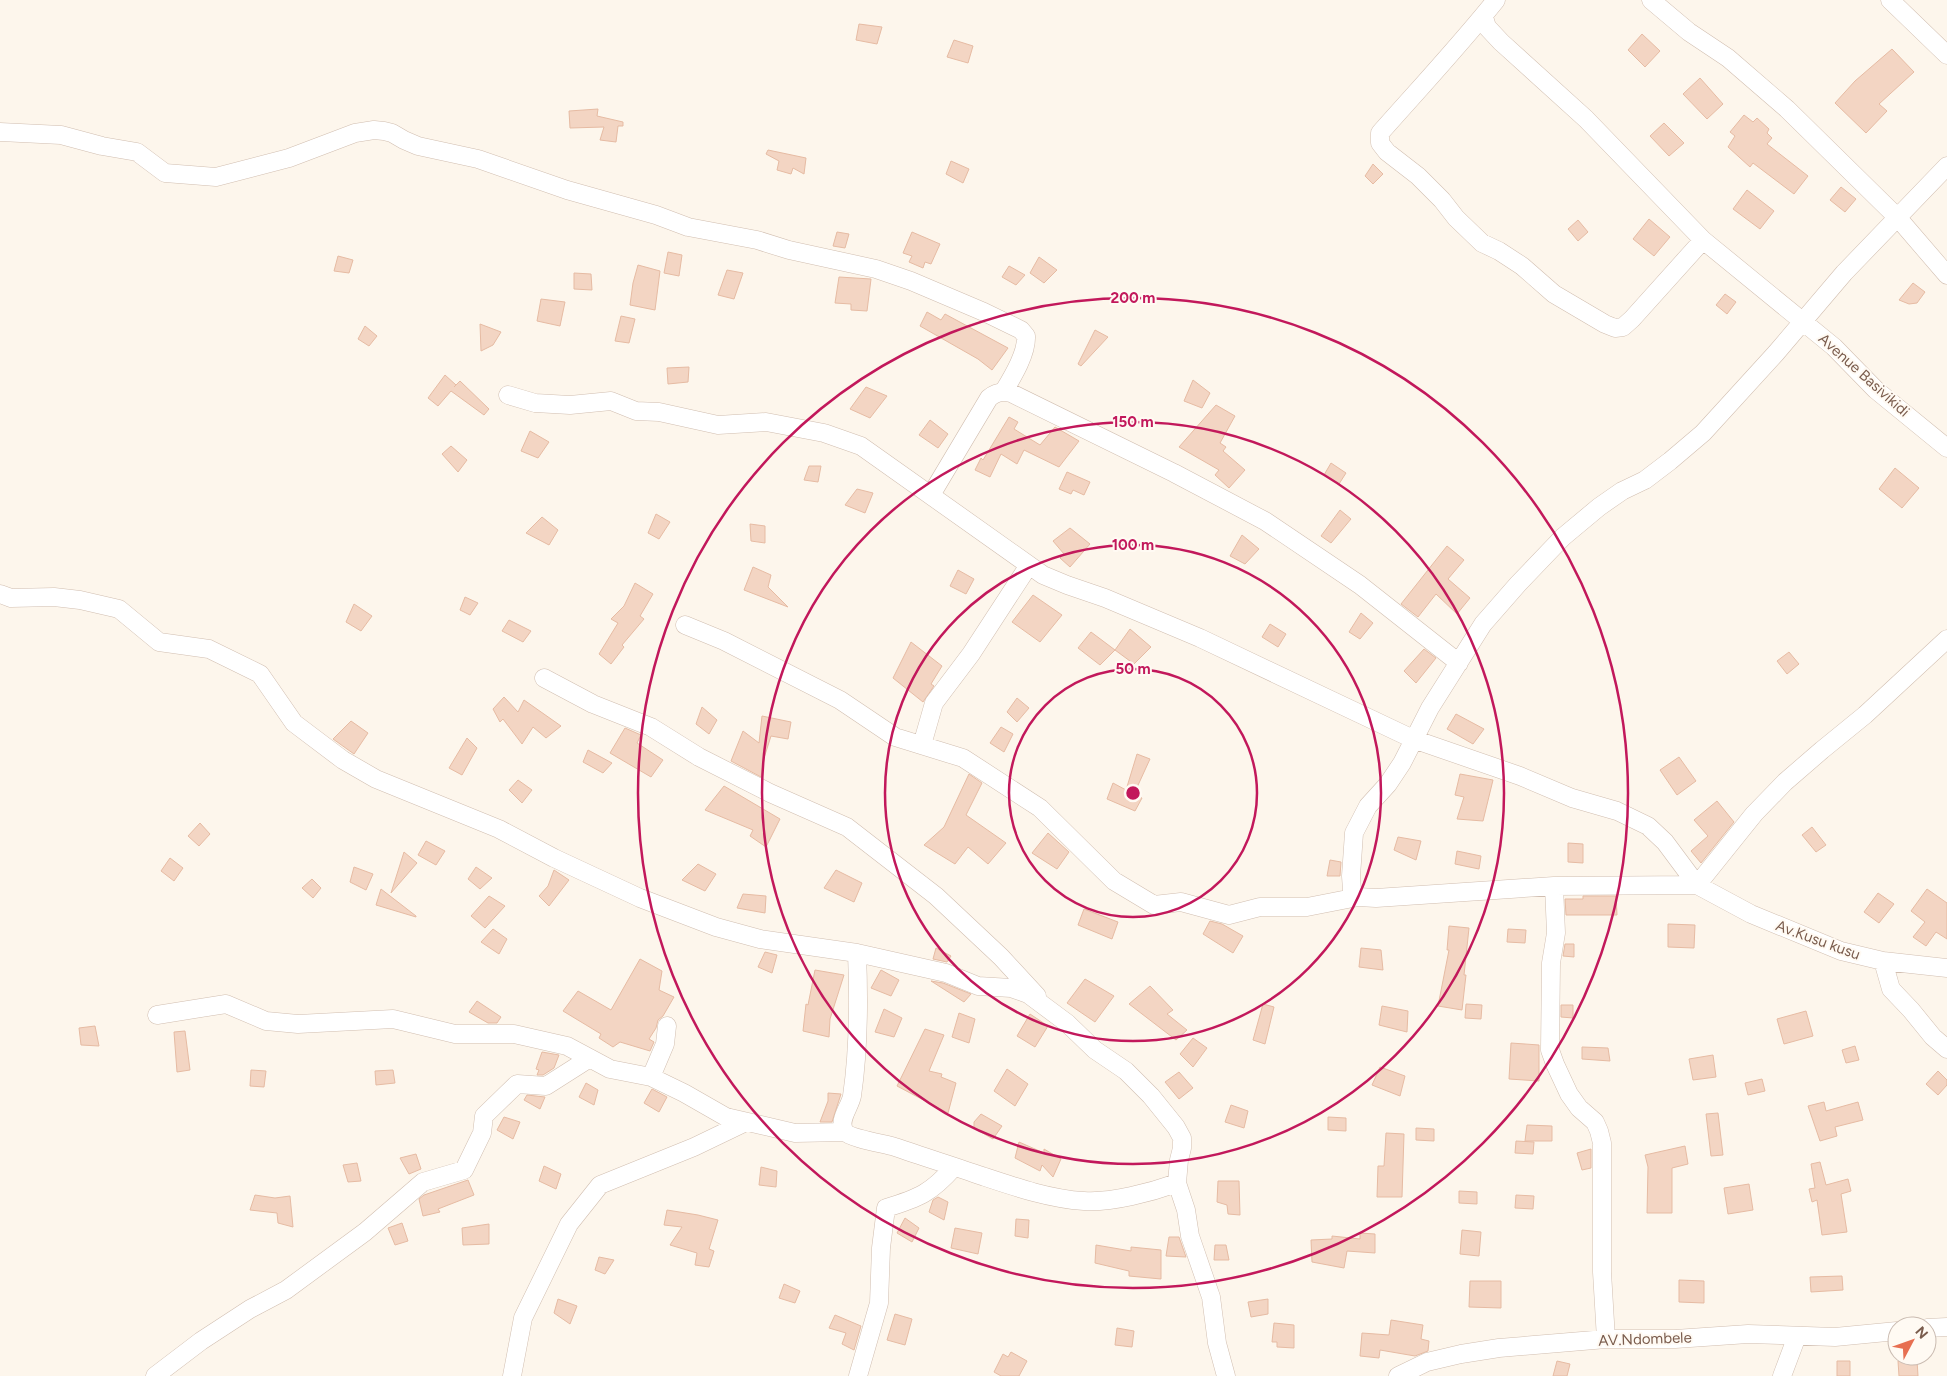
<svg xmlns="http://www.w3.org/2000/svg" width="1947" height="1376" font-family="Figtree,sans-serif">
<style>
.building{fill:#f3d5c3;stroke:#e6bba3}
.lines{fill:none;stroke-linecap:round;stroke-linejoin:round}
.minor-casing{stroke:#d1beb0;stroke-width:19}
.minor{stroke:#fff;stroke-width:18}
.ring{fill:none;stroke:#c2185b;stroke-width:2.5}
.labels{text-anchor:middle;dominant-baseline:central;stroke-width:4;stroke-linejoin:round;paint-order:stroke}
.street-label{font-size:15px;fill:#7a5c4d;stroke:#fffaf3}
.centre{fill:#c2185b;stroke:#fffaf3;stroke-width:2.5}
.ring-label{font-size:15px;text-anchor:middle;font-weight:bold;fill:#c2185b;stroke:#fffaf3;stroke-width:4;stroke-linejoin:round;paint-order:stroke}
</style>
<rect width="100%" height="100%" fill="#fdf6ec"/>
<path class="building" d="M859 24 882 27 877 44 856 40Z
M1642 34 1660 51 1645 67 1628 50Z
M954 40 973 46 968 63 947 57Z
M1892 49 1914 72 1879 104 1887 111 1866 133 1835 103 1855 81Z
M1700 78 1723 104 1707 119 1683 94Z
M598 109 597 116 623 122V126H618L616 142 600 140 604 127 570 128 569 111Z
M1744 115 1753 122 1757 118 1769 129 1767 133 1772 138 1767 144 1808 176 1794 194 1753 163 1750 167 1728 147 1735 136 1730 132Z
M1664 123 1684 143 1669 156 1650 136Z
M768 150 806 158 804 174 793 168 791 174 777 170 779 161 766 154Z
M951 161 969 169 963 183 946 174Z
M1373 164 1383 174 1373 184 1365 176Z
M1841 187 1856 199 1845 212 1830 200Z
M1747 190 1774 211 1760 229 1733 209Z
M1649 219 1670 237 1654 256 1633 239Z
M1578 220 1588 232 1578 241 1568 229Z
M837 232 849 234 845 248 833 246Z
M912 232 940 244 931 264 925 262 923 268 909 262 912 256 903 253Z
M668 252 682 255 679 276 664 273Z
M338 256 353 260 349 273 334 271Z
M1039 257 1057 270 1044 283 1030 273Z
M638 265 660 271 655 310 630 305 633 283Z
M1009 266 1025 275 1016 285 1002 277Z
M727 270 743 273 734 299 718 295Z
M574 273 591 274 592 290 574 289Z
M839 277 871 279 867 311 851 310V304L835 303Z
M1913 283 1925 292 1917 303 1909 304 1899 300Z
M1725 294 1736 302 1727 314 1716 305Z
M541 299 565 302 560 326 537 321Z
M927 312 941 320 945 314 1008 348 992 370 978 359 920 326Z
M621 316 635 319 629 343 615 341Z
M480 324 501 332 493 345 481 351Z
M365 326 377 336 369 346 358 339Z
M1095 330 1108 337 1081 366 1078 364Z
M689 367 688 382 668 384 667 368Z
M445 375 456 385 454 387 460 381 489 409 484 415 451 391 438 406 428 398Z
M1193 380 1210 393 1202 408 1184 401Z
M866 387 887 396 870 418 850 409Z
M1216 405 1235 416 1220 443 1226 447 1223 451 1245 470 1229 488 1215 475 1219 470 1179 447Z
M1009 417 1018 422 1014 429 1040 445 1055 427 1079 441 1059 467 1024 450 1017 464 1001 454 990 477 975 470 981 458 983 460Z
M930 420 948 434 938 448 919 435Z
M530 431 549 442 538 458 521 451Z
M451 446 467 460 458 472 442 454Z
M1331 463 1346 473 1339 484 1324 475Z
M809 466H821L818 482 804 480Z
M1895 468 1919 488 1902 508 1879 489Z
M1067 472 1090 482 1084 495 1073 490 1071 494 1059 489Z
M857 489 873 493 865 513 845 505Z
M1340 510 1351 519 1331 543 1321 536Z
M656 514 670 522 659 539 648 533Z
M542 517 558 530 549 545 526 533Z
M750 524 765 526V543L751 541Z
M1070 528 1090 544 1070 567 1060 558 1064 554 1053 541Z
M1242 535 1259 549 1245 564 1230 556Z
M1447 546 1464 560 1448 579 1470 598 1457 614 1436 594 1418 617 1401 604Z
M753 567 771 575 768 587 788 607 744 590Z
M958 570 974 579 966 594 950 586Z
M635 583 653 594 640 616 644 619 622 645 624 647 611 664 599 654 618 623 611 619 624 606Z
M1033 595 1062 615 1040 642 1012 622Z
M465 597 478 603 470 615 460 610Z
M354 604 372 616 361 631 346 622Z
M1361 613 1373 623 1360 639 1349 632Z
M509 620 531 631 523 642 502 631Z
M1270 624 1286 634 1278 647 1262 637Z
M1130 629 1151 647 1134 664 1115 650Z
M1091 632 1115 650 1100 665 1078 648Z
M911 642 942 666 931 684 934 686 923 702 893 678Z
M1424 649 1436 658 1416 683 1404 671Z
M1789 652 1799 664 1787 674 1777 661Z
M504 697 518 712 524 700 561 726 546 738 533 727 522 744 503 719 500 722 493 709Z
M1017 698 1029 708 1017 722 1007 712Z
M702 707 717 720 709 734 696 724Z
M1456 714 1484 729 1473 744 1447 729Z
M762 716 791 722 788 739 771 736 764 758 761 777 731 761 743 731 759 743Z
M351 721 368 733 354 754 333 739Z
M1001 727 1013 734 1004 752 990 743Z
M625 728 641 735 637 743 663 760 651 777 610 753Z
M467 738 477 748 462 775 449 768Z
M588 750 612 763 603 773 583 762Z
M1137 754 1150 759 1134 794 1142 798 1135 811 1107 799 1113 783 1126 790Z
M1679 757 1696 781 1677 795 1660 770Z
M969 774 982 783 966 815 1006 843 988 864 968 847 955 864 924 845 944 827Z
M1460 774 1493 780 1483 821 1457 819 1464 797 1455 795Z
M518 780 532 790 522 803 509 790Z
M724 786 780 819 766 847 750 836 753 830 705 810Z
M1717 801 1734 822 1701 863 1691 851 1708 836 1694 820Z
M200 823 210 834 199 846 188 836Z
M1812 827 1826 845 1816 852 1802 835Z
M1048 833 1069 852 1057 869 1032 853Z
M1398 837 1421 841 1416 860 1394 850Z
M426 841 445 851 436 865 418 855Z
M1568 843 1583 844V863L1568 862Z
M1457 851 1481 856 1479 869 1455 864Z
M404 852 417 863 391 893Z
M170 858 183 868 174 881 161 871Z
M1330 860 1341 862 1340 876H1327Z
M698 864 716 874 705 891 682 880Z
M354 867 373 874 366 890 350 882Z
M476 867 492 878 480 889 468 879Z
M554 870 569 880 549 906 539 896 548 886Z
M836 870 862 883 854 902 824 888Z
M312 879 321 888 313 898 302 888Z
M381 889 416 916V917L376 905Z
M1927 889 1947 903V939L1936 932 1926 946 1913 937 1925 922 1911 911Z
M1878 893 1894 904 1879 923 1864 912Z
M743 894 766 896 765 913 737 908Z
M489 896 505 906 485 928 471 916Z
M1583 896H1616L1617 915H1566L1565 899H1583Z
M1084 909 1118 922 1112 939 1078 925Z
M1210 921 1222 924 1243 936 1233 953 1203 934Z
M1668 924 1695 925 1694 948 1668 947Z
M1449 926 1469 928 1464 975H1466L1462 1010 1438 1006 1449 950H1447Z
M493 929 507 939 499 954 481 942Z
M1508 929 1526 930 1525 943 1507 942Z
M1565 944H1574V957L1563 956Z
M936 948 951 956 947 962 933 959Z
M1361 948 1381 950 1383 970 1359 967Z
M765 952 777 955 772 973 758 967Z
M640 959 662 971 659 990 674 997 663 1016 658 1020 656 1028 649 1039 654 1042 650 1051 620 1042 613 1047 599 1038 601 1034 563 1011 578 991 611 1010Z
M815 970 844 975 830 1019 829 1037 803 1031 806 1004 808 1005Z
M881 970 899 980 891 996 871 988Z
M1085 979 1114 996 1095 1022 1067 1003Z
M931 981 943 983 971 994 964 1002Z
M1150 986 1173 1010 1167 1014 1187 1030 1176 1040 1129 1004Z
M477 1001 501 1017 497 1023H488L469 1012Z
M1263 1004 1274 1007 1265 1044 1253 1040Z
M1466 1004 1482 1005 1481 1019 1465 1018Z
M1561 1005H1573V1018L1561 1017Z
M1382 1006 1408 1011 1407 1032 1379 1025Z
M884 1009 902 1018 894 1037 875 1032Z
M1806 1011 1813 1036 1784 1044 1777 1019Z
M959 1013 975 1019 969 1043 952 1037Z
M1030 1014 1048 1026 1035 1047 1017 1036Z
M95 1026 99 1046 81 1045 79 1028Z
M925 1029 944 1035 929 1071 942 1074 941 1077 956 1083 948 1113 897 1086Z
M185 1031 190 1070 177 1072 174 1032Z
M1193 1038 1207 1048 1193 1067 1180 1054Z
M1511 1043 1539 1045V1081L1509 1079Z
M1855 1046 1859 1060 1846 1063 1842 1050Z
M1582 1047 1608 1048 1610 1061 1582 1059Z
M542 1052 559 1055 554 1068 543 1075H537L539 1070 536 1069Z
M1713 1055 1716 1077 1693 1080 1689 1059Z
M1380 1067 1405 1076 1400 1096 1372 1085Z
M1007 1069 1028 1084 1015 1106 994 1091Z
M251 1070 266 1071 264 1087 250 1086Z
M393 1070 395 1083 376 1085 375 1071Z
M1938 1071 1947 1080V1085L1938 1095 1926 1084Z
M1179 1072 1193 1088 1179 1099 1165 1082Z
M1762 1079 1765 1091 1748 1095 1745 1083Z
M586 1083 598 1090 594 1105 579 1097Z
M652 1089 667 1097 659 1112 644 1103Z
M828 1093 841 1094 832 1122H820L828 1101Z
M527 1095 545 1097 540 1109 524 1100Z
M1824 1102 1826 1111 1858 1102 1863 1120 1835 1127 1837 1136 1820 1141 1808 1106Z
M1231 1105 1248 1111 1244 1128 1225 1122Z
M1718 1113 1723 1155 1711 1156 1706 1114Z
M981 1114 1002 1126 993 1139 974 1128V1122Z
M504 1117 520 1122 513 1139 497 1130Z
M1328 1117 1346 1118V1131L1328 1130Z
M1527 1125 1552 1126V1141H1525Z
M1416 1128 1434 1129V1141L1416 1140Z
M1386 1133 1404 1134 1402 1197H1377L1378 1166H1384Z
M1516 1141 1534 1142 1533 1154 1515 1153Z
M1019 1142 1044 1153V1149L1061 1159 1053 1177 1042 1165 1040 1171 1015 1158Z
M1685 1146 1688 1164 1672 1168V1213H1647L1648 1167 1645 1155Z
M1591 1149V1168L1582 1170 1577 1153Z
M416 1154 421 1169 409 1174 400 1158Z
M1820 1162 1826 1185 1848 1179 1851 1191 1841 1194 1847 1232 1822 1235 1817 1200 1812 1202 1809 1189 1815 1188 1811 1164Z
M357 1163 361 1181 348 1182 343 1165Z
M544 1166 561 1174 556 1189 539 1181Z
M761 1167 777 1171 776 1187 759 1185Z
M468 1180 474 1195 438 1209 440 1212 423 1216 419 1199 424 1195Z
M1218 1181H1239L1240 1215 1228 1214 1227 1205 1217 1202Z
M1749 1184 1753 1210 1728 1214 1724 1188Z
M1459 1191 1477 1192V1204L1459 1203Z
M255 1195 275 1198 290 1196 293 1227 278 1223 277 1213 250 1210Z
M1516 1195 1534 1196 1533 1209 1515 1208Z
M938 1197 948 1202 944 1220 929 1212 933 1200Z
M667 1210 698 1215 718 1220 709 1249 714 1251 709 1267 695 1265 697 1253 670 1245 682 1227 664 1225Z
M905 1218 919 1228 912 1242 897 1233Z
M1016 1219 1029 1220 1028 1238 1015 1236Z
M402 1223 408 1241 395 1245 388 1228Z
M489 1224V1244L463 1245 462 1228Z
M955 1228 982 1233 978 1254 951 1248Z
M1462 1230 1481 1232 1479 1256 1460 1254Z
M1360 1233 1375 1234V1253L1347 1251 1344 1268 1312 1262 1311 1240 1332 1239V1236L1360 1239Z
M1169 1237H1179L1186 1257 1166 1256Z
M1096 1245 1131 1251V1247L1161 1250V1279L1129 1276V1271L1095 1263Z
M1215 1245H1226L1229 1260H1214Z
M599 1257 614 1260 605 1274 595 1270Z
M1842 1276 1843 1290 1811 1292 1810 1277Z
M1679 1280 1704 1281V1303L1679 1302Z
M1470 1281H1501V1308L1469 1307Z
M784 1284 800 1291 795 1303 779 1298Z
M558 1299 577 1306 570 1324 554 1313Z
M1268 1299V1314L1251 1317 1248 1302Z
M895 1314 912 1319 905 1345 887 1340Z
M835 1315 861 1326 854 1350 842 1344 846 1333 829 1328Z
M1391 1320 1423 1325 1421 1339 1429 1341 1428 1351 1415 1356 1380 1350 1379 1358 1360 1356 1362 1333 1389 1335Z
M1274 1323 1294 1325V1348L1277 1347V1342H1272Z
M1117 1328 1134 1331 1132 1347 1115 1345Z
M1011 1352 1027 1361 1019 1376H1001L994 1372 1003 1354 1008 1357Z
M1917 1360 1918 1376H1899L1898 1361Z
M1557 1361 1570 1364 1567 1376H1553Z
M1837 1361H1850V1376H1837Z"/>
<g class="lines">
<g class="minor-casing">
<path id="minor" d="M1496 0C1459 46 1419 89 1380 133V143L1387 152 1418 176 1442 200 1456 218 1482 243 1499 251 1522 266 1554 294 1605 324 1615 328 1623 327 1632 319 1703 240
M1651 0 1689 32 1728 58 1787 109 1898 218 1947 275
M1890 0 1947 55
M1484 17 1487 27 1501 42 1586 119 1703 240 1834 347 1876 390 1947 448
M0 132 61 135 102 146 137 152 165 173 216 177 289 158 355 133 374 130 384 131 392 133 404 140 418 146 478 159 567 190 656 215 688 227 757 240 789 250 876 269 911 281 984 312 1021 330 1026 336C1027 353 1013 376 1004 391
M1947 166 1844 273 1776 353 1703 433 1670 461 1645 480 1622 491 1599 507 1563 537 1518 584 1483 624 1430 708 1402 763 1388 784 1368 806 1354 833 1351 876 1352 890 1358 897 1376 898 1554 886 1697 885 1754 814 1785 782 1822 750 1865 715 1947 639
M508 395 535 403 570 405 611 401 636 411 659 412 718 425 766 422 824 433 861 446 1043 575 1067 585 1105 598 1200 638 1413 739 1520 776 1572 798 1617 811 1648 826 1665 842 1697 885 1751 914 1841 951 1883 961 1947 968
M931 495 989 398C996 392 1002 391 1011 393L1174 473 1265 521 1360 585 1459 663
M0 594 11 598 54 597 80 600 119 609 159 642 209 649 260 674 294 723 343 760 376 779 499 829 554 858 640 898 716 927 760 939 857 953 946 973 978 986 1011 988 1028 994 1067 1023 1095 1050 1126 1071 1151 1096 1176 1127 1182 1138V1148L1179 1160 1177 1183 1186 1210 1190 1236 1211 1297 1217 1343 1226 1376
M685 625 724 641 840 700 895 737 963 758 1040 808 1114 881 1154 905 1181 902 1229 915 1260 907H1307L1358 897
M544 678 593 704 651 727 699 757 770 793 847 827 936 896 1001 957 1037 996
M922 745 934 703 971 654 1029 565
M1554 886 1556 933 1551 963 1550 1050 1555 1064 1569 1094 1579 1108 1595 1122 1599 1131 1602 1143V1272L1606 1339
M857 953C859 1001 859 1048 852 1096 850 1107 837 1121 845 1132 850 1138 885 1144 895 1147 924 1157 953 1166 982 1176 1015 1187 1050 1199 1084 1201 1111 1203 1152 1192 1177 1183
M1883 961 1891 989 1911 1010 1933 1037 1947 1049
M157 1015 226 1004 266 1021 298 1024 393 1019 455 1034H514L567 1046 610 1069 651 1077
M667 1026 665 1044 651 1077 684 1093 726 1117 795 1133 845 1132
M1927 1328 1947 1327
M155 1376 201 1341 250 1309 286 1290 365 1232 423 1182 464 1170 482 1133 484 1116 517 1084 546 1086 590 1058
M512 1376 523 1318 569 1224 600 1185 694 1147 746 1122
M858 1376 879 1303 881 1248 886 1208C919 1198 931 1193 954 1167
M1398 1376 1427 1362 1461 1354 1499 1348 1606 1339H1675L1748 1334 1835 1337 1897 1331
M1782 1376 1797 1336"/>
</g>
<use href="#minor" class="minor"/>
</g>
<g class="ring">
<circle cx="1133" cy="793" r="124"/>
<circle cx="1133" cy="793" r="248"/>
<circle cx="1133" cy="793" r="371"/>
<circle cx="1133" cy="793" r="495"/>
</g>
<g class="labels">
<g class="street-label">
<text transform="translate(1864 375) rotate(42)">Avenue Basivikidi</text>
<text transform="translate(1818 940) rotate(20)">Av.Kusu kusu</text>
<text transform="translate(1645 1339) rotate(-2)">AV.Ndombele</text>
</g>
</g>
<circle cx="1133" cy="793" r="8" class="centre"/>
<g class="ring-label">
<text x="1133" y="303">200 m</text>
<text x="1133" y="427">150 m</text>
<text x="1133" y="550">100 m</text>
<text x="1133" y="674">50 m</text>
</g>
<g transform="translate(1912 1341) rotate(49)"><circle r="24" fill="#fffaf3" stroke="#cabbb1"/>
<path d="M0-4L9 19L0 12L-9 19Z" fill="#e76f51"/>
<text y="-8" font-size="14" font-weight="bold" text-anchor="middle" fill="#7a5c4d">N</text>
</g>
</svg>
